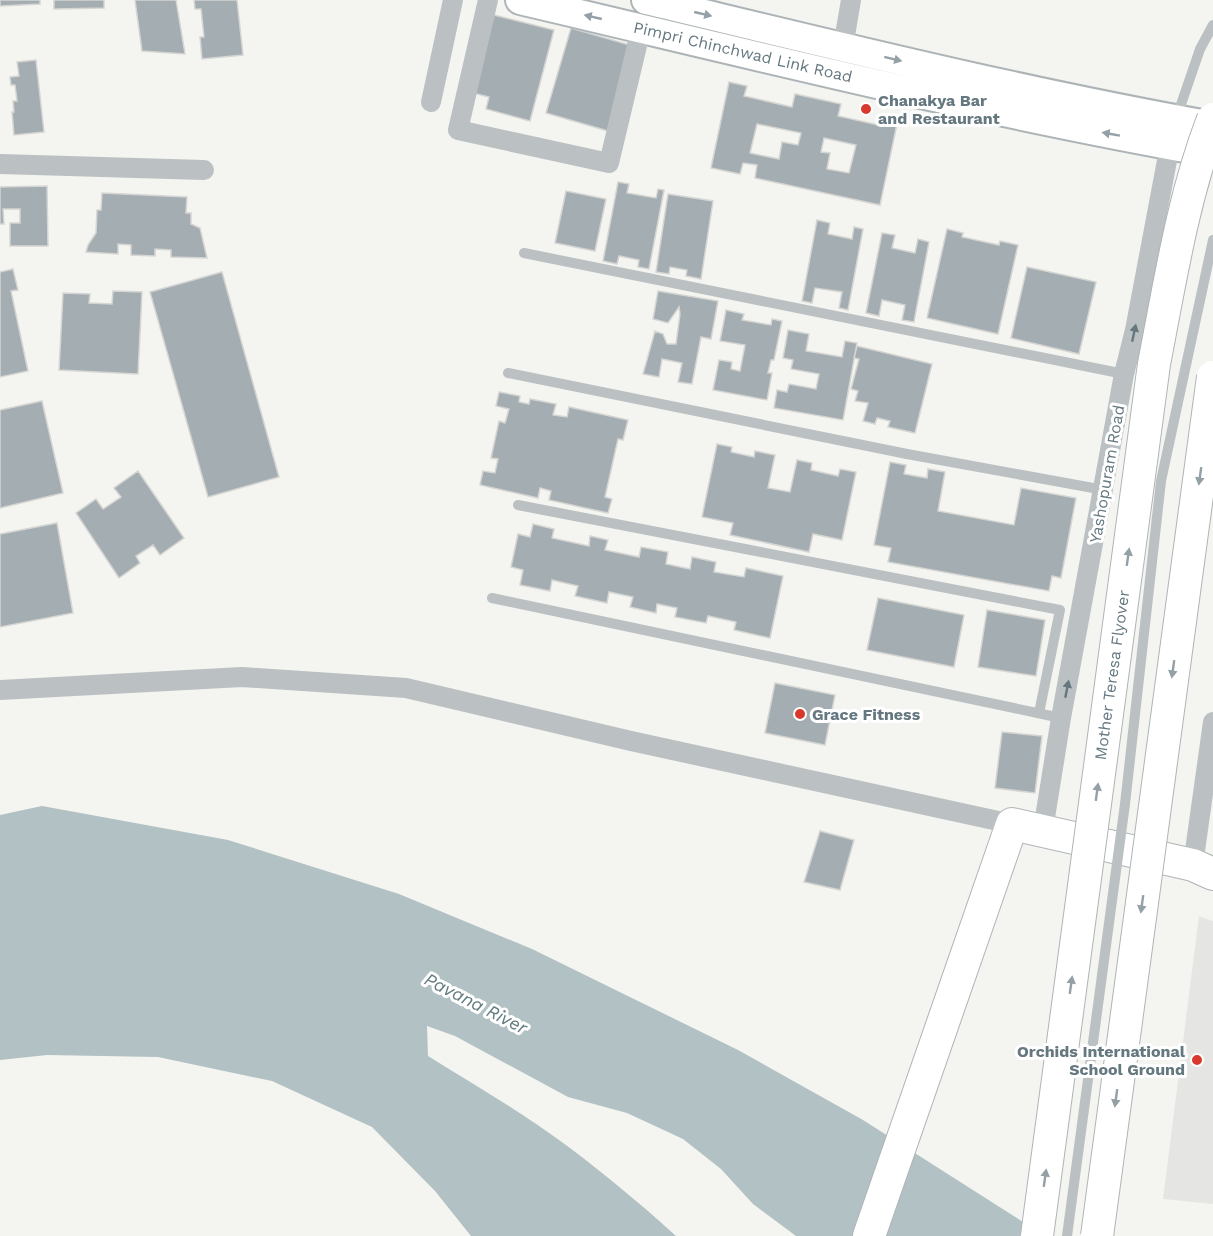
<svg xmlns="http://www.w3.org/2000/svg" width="1213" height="1236" font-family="'Work Sans',sans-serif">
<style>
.built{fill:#e5e5e4}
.water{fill:#b2c1c3}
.building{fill:#a4adb1;stroke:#d5d5d3;stroke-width:1.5;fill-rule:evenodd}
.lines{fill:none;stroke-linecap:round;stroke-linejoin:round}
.secondary-casing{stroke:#adb4b7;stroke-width:32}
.primary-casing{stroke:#aeb4b7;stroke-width:34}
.lane{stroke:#bbc0c2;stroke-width:10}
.street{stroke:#bbc0c2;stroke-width:20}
.secondary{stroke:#fff;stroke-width:28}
.primary{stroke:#fff;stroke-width:32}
.primary-bridge-casing{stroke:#aeb4b7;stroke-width:34;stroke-linecap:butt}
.lane-bridge{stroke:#bbc0c2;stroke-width:10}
.primary-bridge{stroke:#fff;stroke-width:32}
.oneway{fill:#93a0a6}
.oneway2{fill:#657880}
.poi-dot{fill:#d9392c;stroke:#fff;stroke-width:2}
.labels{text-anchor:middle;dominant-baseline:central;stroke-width:6;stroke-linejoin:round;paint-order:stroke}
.street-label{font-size:16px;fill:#657880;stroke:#fff}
.poi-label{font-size:16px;font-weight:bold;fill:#657880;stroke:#fff;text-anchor:start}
.water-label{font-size:18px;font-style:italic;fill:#607a7d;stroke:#fff}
</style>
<rect width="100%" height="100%" fill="#f4f4f0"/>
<path class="built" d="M1199 916 1213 921V1204L1163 1199Z"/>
<path class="water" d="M42 806 228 840 399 894 532 949 738 1050 863 1120 1045 1236H796L753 1204 721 1169 683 1139 627 1113 568 1097 455 1036 427 1026 428 1056C476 1086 525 1114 570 1148 607 1176 642 1205 676 1236H471L435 1191 372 1127 272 1081 158 1057 47 1055 0 1060V815Z"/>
<path class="building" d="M0 0H40V4L0 6Z
M54 0H104V8L54 9Z
M135 0H176L185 54 142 51Z
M194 0H237L243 55 202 59 200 37H204L201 9H195Z
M494 15 554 30 530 121 486 109 489 97 473 93Z
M571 28 633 46 608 131 546 113Z
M36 60 44 132 14 135 12 112H14L13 101H17L15 85H11L10 77 19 76 17 62Z
M729 82 747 86 744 96 792 107 795 94 841 104 838 116 883 126 885 116 898 119 880 205 755 178 757 165 743 163 740 174 711 168ZM757 124 801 133 798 145 782 142 779 159 750 153ZM824 138 856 145 849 173 827 169 830 153 821 152Z
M618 182 629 184 627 193 656 198 658 189 664 190 649 269 638 267 639 260 619 256 617 264 603 261Z
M47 186 48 246H10V223H20V209H3L4 224H0V187Z
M566 191 606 199 595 251 555 243Z
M102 193 187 197 186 213H191V224L200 228 207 258 171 257V250L155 249V256L131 255V245L118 244V254L86 252 88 245 96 233 97 210H101Z
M668 194 713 201 701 279 686 276 687 270 670 267 669 274 656 272Z
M817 220 830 223 828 234 852 239 854 227 863 229 848 310 839 308 842 292 815 288 812 303 802 301Z
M947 229 963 233 962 237 999 245 1000 241 1018 245 998 334 927 318Z
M882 233 895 235 892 248 915 253 918 239 929 242 914 322 902 320 905 305 882 300 879 316 866 313Z
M1027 267 1096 282 1079 354 1011 338Z
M13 269 18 290 11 291 28 371 0 377V272Z
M222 272 279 477 208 497 150 292Z
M113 291 142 292 138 374 59 370 63 293 90 294 89 303 112 304Z
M658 291 718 301 711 339 701 337 692 384 678 382 682 363 662 359 659 377 643 374 655 331 663 334 667 344H676L680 314 679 307 668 323 653 319Z
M726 310 744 314 742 320 771 325 772 319 782 321 774 360H771L768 373H772L767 400 713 390 719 360 732 362 731 369 740 371 745 345 720 341Z
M788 330 809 334 806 351 842 357 845 341 857 343 843 420 774 408 777 390 787 392 789 384 816 389 819 374 791 369 793 360 783 358Z
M857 346 932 364 915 433 888 427 890 421 877 418 875 424 863 421 868 403 855 401 858 391 851 389 859 359 854 358Z
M499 392 520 396 519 402 529 404 530 399 556 404 553 415 567 417 569 407 628 420 623 440 618 439 605 497 612 499 608 513 549 500 551 491 540 488 538 498 480 485 483 471 495 473 498 459 491 458 499 421 505 423 509 409 496 406Z
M42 401 63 493 0 508V410Z
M717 444 732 447 731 452 754 457 755 451 775 455 768 488 790 492 797 460 812 463 811 470 838 476 840 469 856 472 842 540 813 534 809 552 730 535 733 523 702 517Z
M890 462 906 465 904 474 927 478 928 469 945 472 938 511 1014 525 1021 488 1076 498 1061 578 1052 576 1049 591 888 562 891 548 874 545Z
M138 471 184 538 160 555 153 545 136 556 140 563 119 578 76 513 96 499 103 509 121 497 114 488Z
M57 523 73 613 0 627V534Z
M533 524 554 529 552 538 589 546 590 536 608 540 605 550 639 557 641 547 668 552 666 564 690 569 692 557 716 562 714 572 744 577 746 568 783 576 770 638 734 630 736 622 708 616 706 623 675 617 677 608 657 604 656 613 630 607 633 597 609 592 607 603 575 596 578 586 552 580 550 591 520 585 523 570 511 567 518 534 530 537Z
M878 598 964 615 954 667 867 650Z
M987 610 1045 620 1036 676 978 667Z
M775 683 835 695 825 745 765 733Z
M1002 732 1042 736 1035 793 995 788Z
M820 831 854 840 840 890 804 882Z"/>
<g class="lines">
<g class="secondary-casing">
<path id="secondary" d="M520 0C750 54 980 112 1213 153
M646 0C834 45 1022 92 1213 126"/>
</g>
<g class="primary-casing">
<path id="primary" d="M869 1236 1012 824 1193 865 1213 874"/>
</g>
<path class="lane" d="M1176 119 1200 49 1213 25
M524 253 1124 374
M508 373 907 454 1104 490
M518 505 1060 610 1039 713
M492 598 1061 718"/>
<path class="street" d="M488 0 458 130 609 163 641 29
M841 59 851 0
M431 102 453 0
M0 164 204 170
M0 690 242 677 406 688 631 741 1012 824
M1043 830 1061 718 1124 374 1135 330 1172 134
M1193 865 1213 722"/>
<use href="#secondary" class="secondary"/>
<use href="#primary" class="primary"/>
<g class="primary-bridge-casing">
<path id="primary-bridge" d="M1037 1236 1154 364C1170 282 1183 197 1213 119
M1097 1236 1213 377"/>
</g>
<path class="lane-bridge" d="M1067 1236 1125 804 1161 481 1213 240"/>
<use href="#primary-bridge" class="primary-bridge"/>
</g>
<defs><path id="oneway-solid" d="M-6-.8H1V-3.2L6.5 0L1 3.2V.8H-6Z" transform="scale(1.5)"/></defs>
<g class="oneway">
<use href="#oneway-solid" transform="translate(703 14) rotate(13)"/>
<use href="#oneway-solid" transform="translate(593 17) rotate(-167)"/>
<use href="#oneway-solid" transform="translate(893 59) rotate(14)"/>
<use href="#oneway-solid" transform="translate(1111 134) rotate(-170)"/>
<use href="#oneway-solid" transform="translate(1200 476) rotate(98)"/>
<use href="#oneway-solid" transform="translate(1128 557) rotate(-82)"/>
<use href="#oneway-solid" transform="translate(1173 669) rotate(98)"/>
<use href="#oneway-solid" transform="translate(1097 792) rotate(-82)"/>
<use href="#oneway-solid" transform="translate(1142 904) rotate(98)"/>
<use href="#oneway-solid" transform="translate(1071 985) rotate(-82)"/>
<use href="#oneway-solid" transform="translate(1116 1098) rotate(98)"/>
<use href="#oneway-solid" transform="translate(1045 1178) rotate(-82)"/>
</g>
<g class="oneway2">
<use href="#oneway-solid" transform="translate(1134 333) rotate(-78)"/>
<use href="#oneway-solid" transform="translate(1067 689) rotate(-79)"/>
</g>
<g class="poi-dot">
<circle cx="866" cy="109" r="6"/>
<circle cx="800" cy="714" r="6"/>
<circle cx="1197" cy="1060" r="6"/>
</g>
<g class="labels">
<g class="street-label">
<text transform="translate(743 52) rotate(13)">Pimpri Chinchwad Link Road</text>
<text transform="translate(1107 474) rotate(-80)">Yashopuram Road</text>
<text transform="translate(1112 675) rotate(-82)">Mother Teresa Flyover</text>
</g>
<g class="poi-label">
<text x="878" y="100">Chanakya Bar<tspan x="878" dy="18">and Restaurant</tspan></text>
<text x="812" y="714">Grace Fitness</text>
<text x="1185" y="1051" text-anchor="end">Orchids International<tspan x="1185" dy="18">School Ground</tspan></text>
</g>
<g class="water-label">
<text transform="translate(476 1003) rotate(27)">Pavana River</text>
</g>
</g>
</svg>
